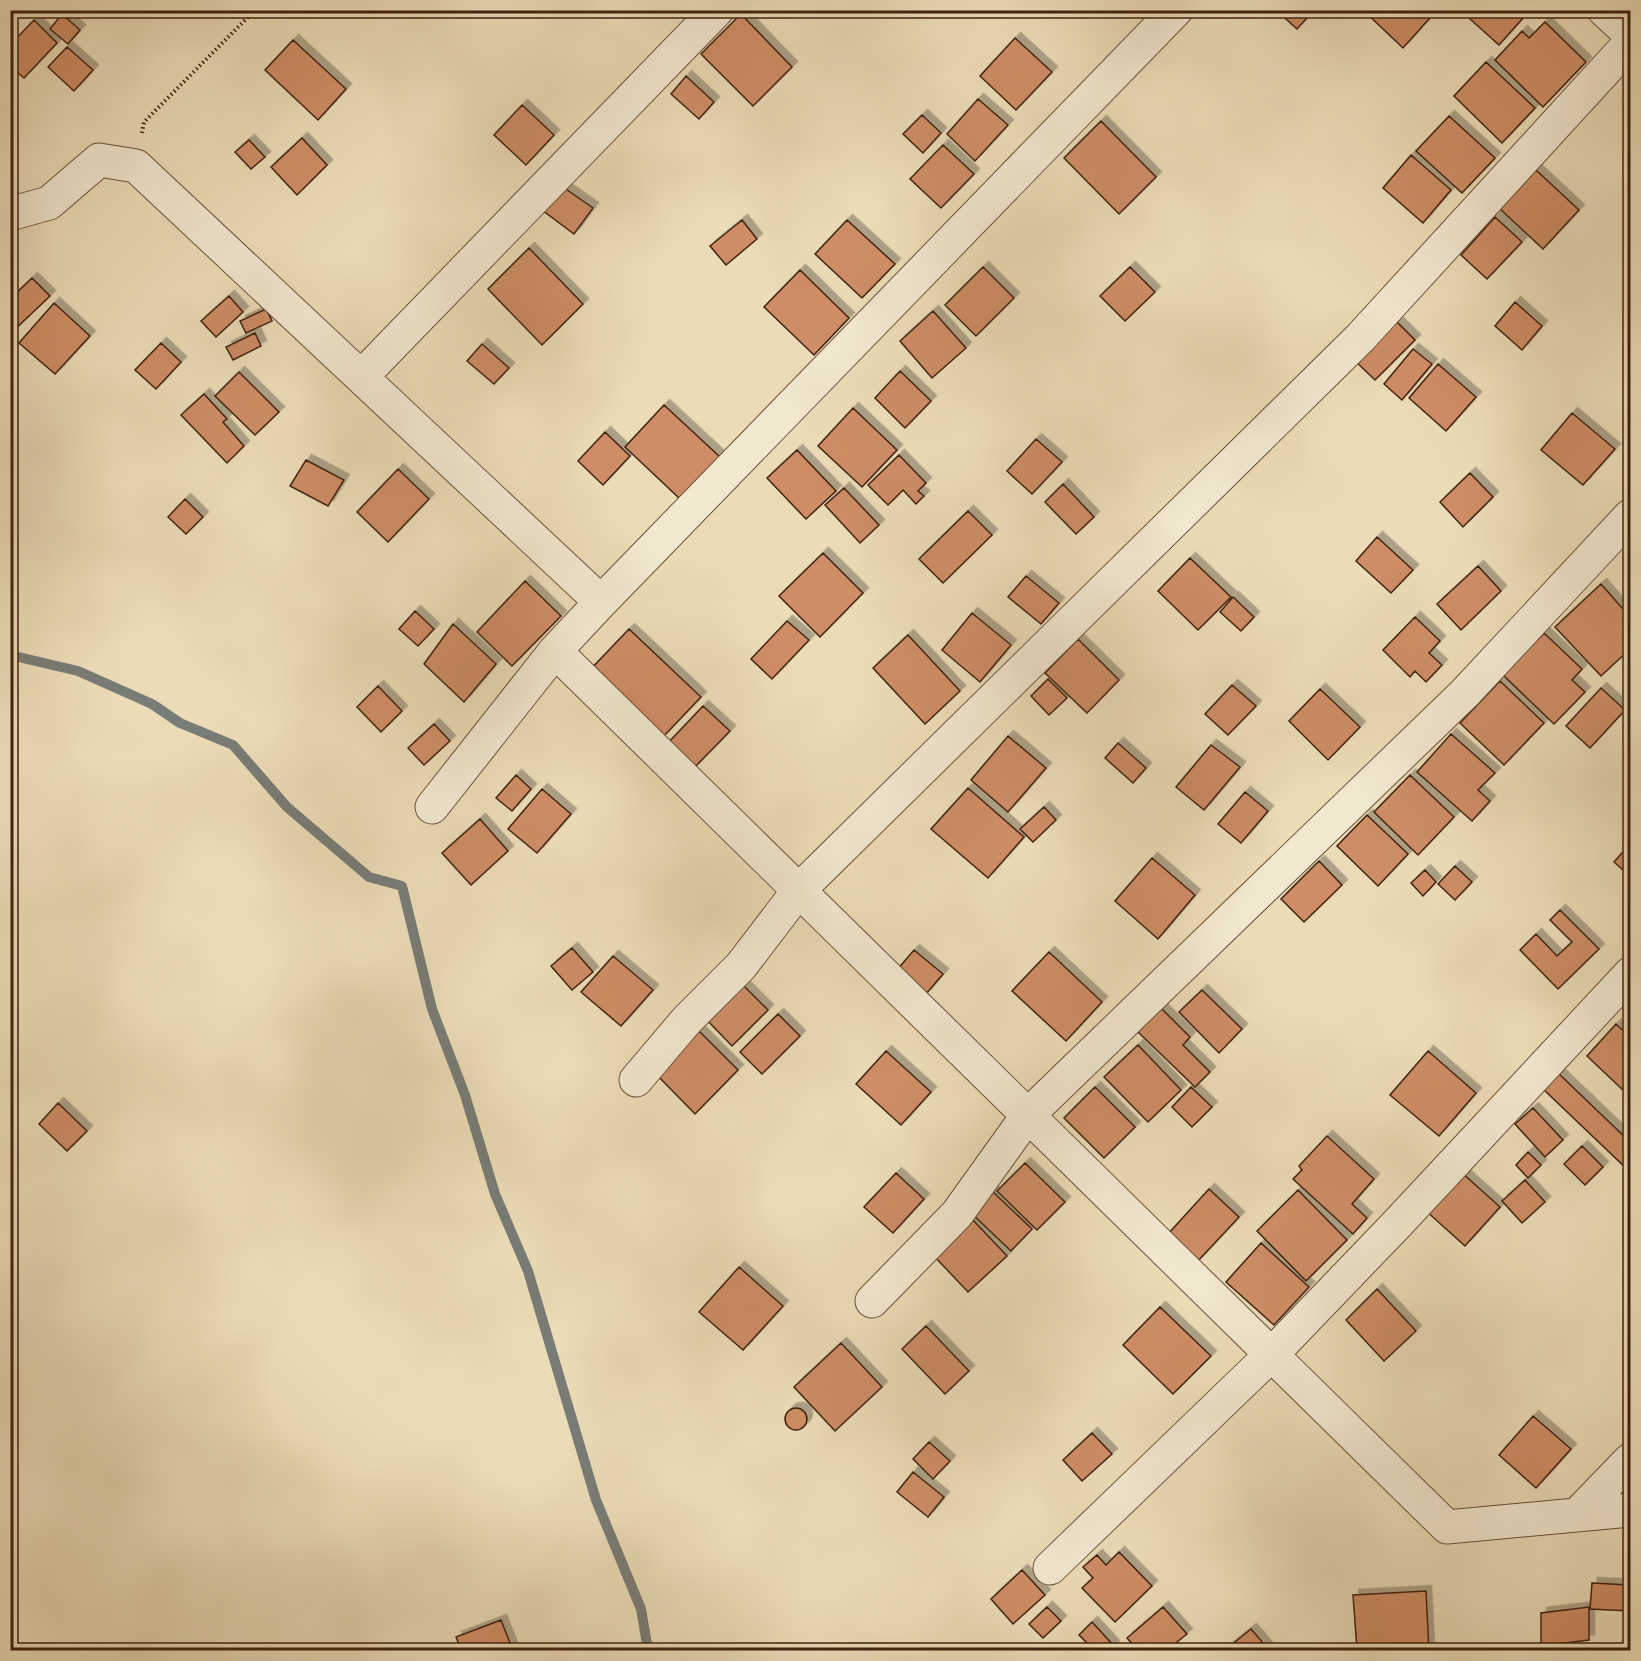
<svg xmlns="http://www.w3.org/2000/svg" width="1641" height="1661" font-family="'Libre Caslon Text',serif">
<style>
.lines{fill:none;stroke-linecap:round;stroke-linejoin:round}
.stream{stroke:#787c76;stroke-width:10}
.building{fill:#ce8d66;stroke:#402111;stroke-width:1.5;filter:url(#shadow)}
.minor-casing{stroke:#6b503a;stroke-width:35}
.path{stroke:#402111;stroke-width:4;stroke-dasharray:1.5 3;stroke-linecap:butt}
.minor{stroke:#f2e8d0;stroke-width:33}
</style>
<defs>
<filter id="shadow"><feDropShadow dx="5.5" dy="-5.5" stdDeviation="0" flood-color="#0004"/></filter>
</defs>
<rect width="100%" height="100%" fill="#ebdcb7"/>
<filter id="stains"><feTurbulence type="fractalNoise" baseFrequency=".00333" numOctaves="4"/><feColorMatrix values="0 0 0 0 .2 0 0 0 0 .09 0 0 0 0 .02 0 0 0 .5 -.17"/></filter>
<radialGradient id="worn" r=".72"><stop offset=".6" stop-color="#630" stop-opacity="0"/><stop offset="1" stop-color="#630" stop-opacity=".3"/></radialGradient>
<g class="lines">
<path class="stream" d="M10 655 78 671 152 704 180 723 233 745 287 807 369 877 402 886 432 1009 465 1095 495 1194 528 1271 596 1500 641 1609 648 1650"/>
</g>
<path class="building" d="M1276 10H1314L1297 29Z
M1363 10H1437L1403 48Z
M1460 10H1530L1499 45Z
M62 14 80 30 68 44 50 29Z
M741 14 792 67 753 106 701 54Z
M34 20 57 43 24 78 10 66V45Z
M1545 22 1586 62 1543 107 1495 60 1522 31 1529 38Z
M1015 38 1052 72 1016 110 980 76Z
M293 40 346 89 318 120 265 70Z
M67 47 93 70 74 91 48 67Z
M1486 62 1535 108 1502 143 1454 96Z
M686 76 714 102 699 119 671 94Z
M978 99 1008 125 975 161 947 134Z
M522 105 554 135 526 165 494 135Z
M922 115 941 133 923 153 903 134Z
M1449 116 1495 158 1462 193 1416 151Z
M1101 121 1156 177 1119 214 1064 158Z
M302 138 327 165 297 195 271 167Z
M249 140 265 157 251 169 235 152Z
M943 145 974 174 941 208 910 179Z
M1411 155 1451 190 1423 223 1383 188Z
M1536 170 1579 210 1543 249 1500 209Z
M560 185 593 208 574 234 542 210Z
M1495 217 1522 242 1487 279 1461 255Z
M742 220 757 239 726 265 710 246Z
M847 220 895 264 862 298 815 254Z
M529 248 583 304 542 345 488 289Z
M983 267 1014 298 976 336 945 305Z
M1130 267 1155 292 1125 321 1100 296Z
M800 270 849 318 814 355 764 307Z
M32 278 50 296 10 334V299Z
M229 296 243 312 216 337 201 321Z
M1515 302 1542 326 1522 350 1495 326Z
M54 303 90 336 55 374 19 343Z
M266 309 272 321 246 333 240 321Z
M933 311 966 348 932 378 900 341Z
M1389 314 1415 340 1375 380 1349 355Z
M255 333 261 346 233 360 226 347Z
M161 343 181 362 156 389 135 370Z
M482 344 509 368 494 384 467 361Z
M1413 349 1432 364 1402 400 1384 384Z
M1438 364 1476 397 1446 431 1409 398Z
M900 371 931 401 905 428 875 398Z
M239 372 279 412 255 435 215 396Z
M204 394 227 419 223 422 244 446 227 463 181 415Z
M664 405 720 457 680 499 625 447Z
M853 408 897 450 862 487 818 446Z
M1572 413 1615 449 1583 485 1541 450Z
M605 432 630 456 603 485 578 461Z
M1036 439 1062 462 1032 494 1007 471Z
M797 450 836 491 806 519 767 478Z
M899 455 926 483 918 491 924 496 916 504 903 490 888 505 868 485Z
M306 460 344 480 328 506 290 486Z
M398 469 429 499 388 542 357 512Z
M1470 473 1493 497 1463 527 1440 502Z
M1063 484 1094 517 1076 534 1045 502Z
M844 488 879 525 860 543 825 505Z
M185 499 203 517 186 534 168 517Z
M968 511 992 535 943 583 919 559Z
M1377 537 1413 570 1391 593 1356 561Z
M823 553 863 593 820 637 779 596Z
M1190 558 1231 597 1198 630 1158 591Z
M1478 566 1501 591 1461 630 1437 604Z
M1026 576 1059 603 1041 624 1008 597Z
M525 581 561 616 512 666 477 632Z
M1601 584 1630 617V649L1601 676 1555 627Z
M1233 597 1254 617 1241 631 1220 612Z
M415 611 434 629 418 646 399 629Z
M972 613 1011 645 980 682 942 650Z
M1415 617 1440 641 1429 653 1442 665 1426 682 1415 671 1410 677 1383 650Z
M787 621 809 640 772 679 751 659Z
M453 624 496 664 464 702 424 664Z
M629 629 701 697 661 739 589 671Z
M1544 633 1582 669 1572 680 1585 692 1554 724 1503 675Z
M908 635 960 691 925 724 873 668Z
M1078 639 1119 680 1087 713 1045 673Z
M1048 679 1067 698 1049 715 1031 696Z
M1500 681 1544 723 1504 765 1460 723Z
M1232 685 1256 706 1228 735 1205 714Z
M378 686 402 711 381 732 357 707Z
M1601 688 1625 710 1590 748 1566 726Z
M1320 689 1360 727 1328 760 1289 721Z
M703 706 730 731 693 769 667 744Z
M434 724 450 741 424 765 408 748Z
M1451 734 1495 773 1478 790 1490 801 1472 821 1417 772Z
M1008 736 1046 768 1008 812 971 780Z
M1118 743 1146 768 1133 783 1105 758Z
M1211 745 1240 767 1204 810 1176 787Z
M516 775 531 789 512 811 496 798Z
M1410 775 1454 817 1418 855 1374 812Z
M968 788 1024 837 988 878 931 829Z
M542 789 571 814 537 853 508 829Z
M1245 792 1268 811 1241 843 1218 824Z
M1044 807 1056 820 1033 842 1020 829Z
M1367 815 1408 854 1378 886 1337 846Z
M480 819 508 851 471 885 442 853Z
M1630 844V876L1614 862Z
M1152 858 1195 895 1158 939 1115 901Z
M1319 861 1342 885 1304 922 1281 899Z
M1455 866 1472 882 1455 900 1438 884Z
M1425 870 1436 882 1423 896 1411 883Z
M1560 910 1599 949 1558 989 1520 950 1536 934 1557 956 1572 942 1550 920Z
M572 948 593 972 572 990 551 966Z
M914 950 943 974 926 994 897 970Z
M1049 952 1102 1002 1066 1041 1012 991Z
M613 956 653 990 621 1026 581 992Z
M737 979 768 1010 732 1046 702 1015Z
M1202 990 1242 1029 1219 1053 1179 1012Z
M1161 1008 1190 1037 1183 1045 1210 1072 1195 1087 1138 1032Z
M778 1014 800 1036 762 1074 740 1052Z
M1616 1024 1630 1037V1086L1625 1092 1587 1056Z
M698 1030 738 1070 695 1114 655 1073Z
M1138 1045 1181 1090 1148 1122 1104 1077Z
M886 1051 931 1092 901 1125 856 1084Z
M1428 1051 1476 1093 1439 1136 1390 1095Z
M1556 1071 1630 1142V1167L1628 1170 1541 1087Z
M1095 1087 1135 1127 1104 1158 1064 1118Z
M1191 1087 1212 1107 1192 1127 1172 1107Z
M58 1103 87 1131 67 1151 39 1124Z
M1533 1108 1563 1140 1545 1157 1515 1124Z
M1327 1136 1374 1179 1352 1204 1367 1218 1353 1234 1293 1179 1302 1170 1299 1166Z
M1582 1146 1603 1167 1585 1185 1564 1164Z
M1528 1152 1541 1165 1528 1178 1516 1165Z
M1025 1163 1065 1202 1037 1230 997 1191Z
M1460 1171 1500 1207 1465 1246 1425 1210Z
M896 1173 924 1199 893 1233 864 1207Z
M1525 1180 1545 1202 1522 1223 1502 1201Z
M1209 1189 1239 1217 1197 1262 1168 1234Z
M991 1190 1032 1229 1011 1251 970 1212Z
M1298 1190 1347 1240 1306 1281 1257 1231Z
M973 1220 1007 1256 968 1292 934 1256Z
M1261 1243 1309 1287 1274 1325 1226 1282Z
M739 1267 783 1306 743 1350 699 1312Z
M1377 1289 1416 1331 1384 1361 1346 1320Z
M1160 1307 1211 1356 1173 1394 1123 1345Z
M926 1326 969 1371 945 1394 902 1349Z
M841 1343 882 1387 835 1431 794 1387Z
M785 1419a11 11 0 1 1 22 0a11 11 0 1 1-22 0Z
M1533 1416 1571 1449 1536 1488 1499 1455Z
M1092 1433 1112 1454 1082 1481 1063 1460Z
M929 1442 950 1461 933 1479 913 1459Z
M913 1472 944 1497 928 1517 897 1492Z
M1119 1552 1152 1586 1115 1622 1082 1588 1093 1578 1083 1567 1097 1555 1106 1565Z
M1022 1570 1045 1595 1013 1624 991 1599Z
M1592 1583 1630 1585V1611L1590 1609Z
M1426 1591 1429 1650H1357L1353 1595Z
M1047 1607 1061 1621 1043 1638 1029 1624Z
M1163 1607 1187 1634 1167 1650H1138L1127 1638Z
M1589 1607V1640L1541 1646V1613Z
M501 1620 512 1648 506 1650H461L456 1637Z
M1092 1622 1114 1646 1110 1650H1094L1079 1635Z
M1251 1629 1269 1650H1225Z"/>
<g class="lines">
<g class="minor-casing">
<path id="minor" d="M1604 10 1630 34
M10 214 49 203 99 160 136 166 601 602 555 651 1447 1527 1630 1510
M361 377 717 10
M601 602 1176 10
M432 807 555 651
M636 1080 686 1021 741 966 799 890 1360 338 1630 43
M872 1301 957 1214 1028 1115 1465 693 1630 516
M1577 1515 1630 1460
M1050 1568 1272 1354 1397 1224 1630 974"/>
</g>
<path class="path" d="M142 133 144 122 255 10"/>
<use href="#minor" class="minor"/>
</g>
<rect width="1641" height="1661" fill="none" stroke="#ebdcb7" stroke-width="36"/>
<rect x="12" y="12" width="1617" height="1637" fill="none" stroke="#402111" stroke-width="3"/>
<rect x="18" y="18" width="1605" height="1625" fill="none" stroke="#402111" stroke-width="1.5"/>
<rect width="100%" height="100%" filter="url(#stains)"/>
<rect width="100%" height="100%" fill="url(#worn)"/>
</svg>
